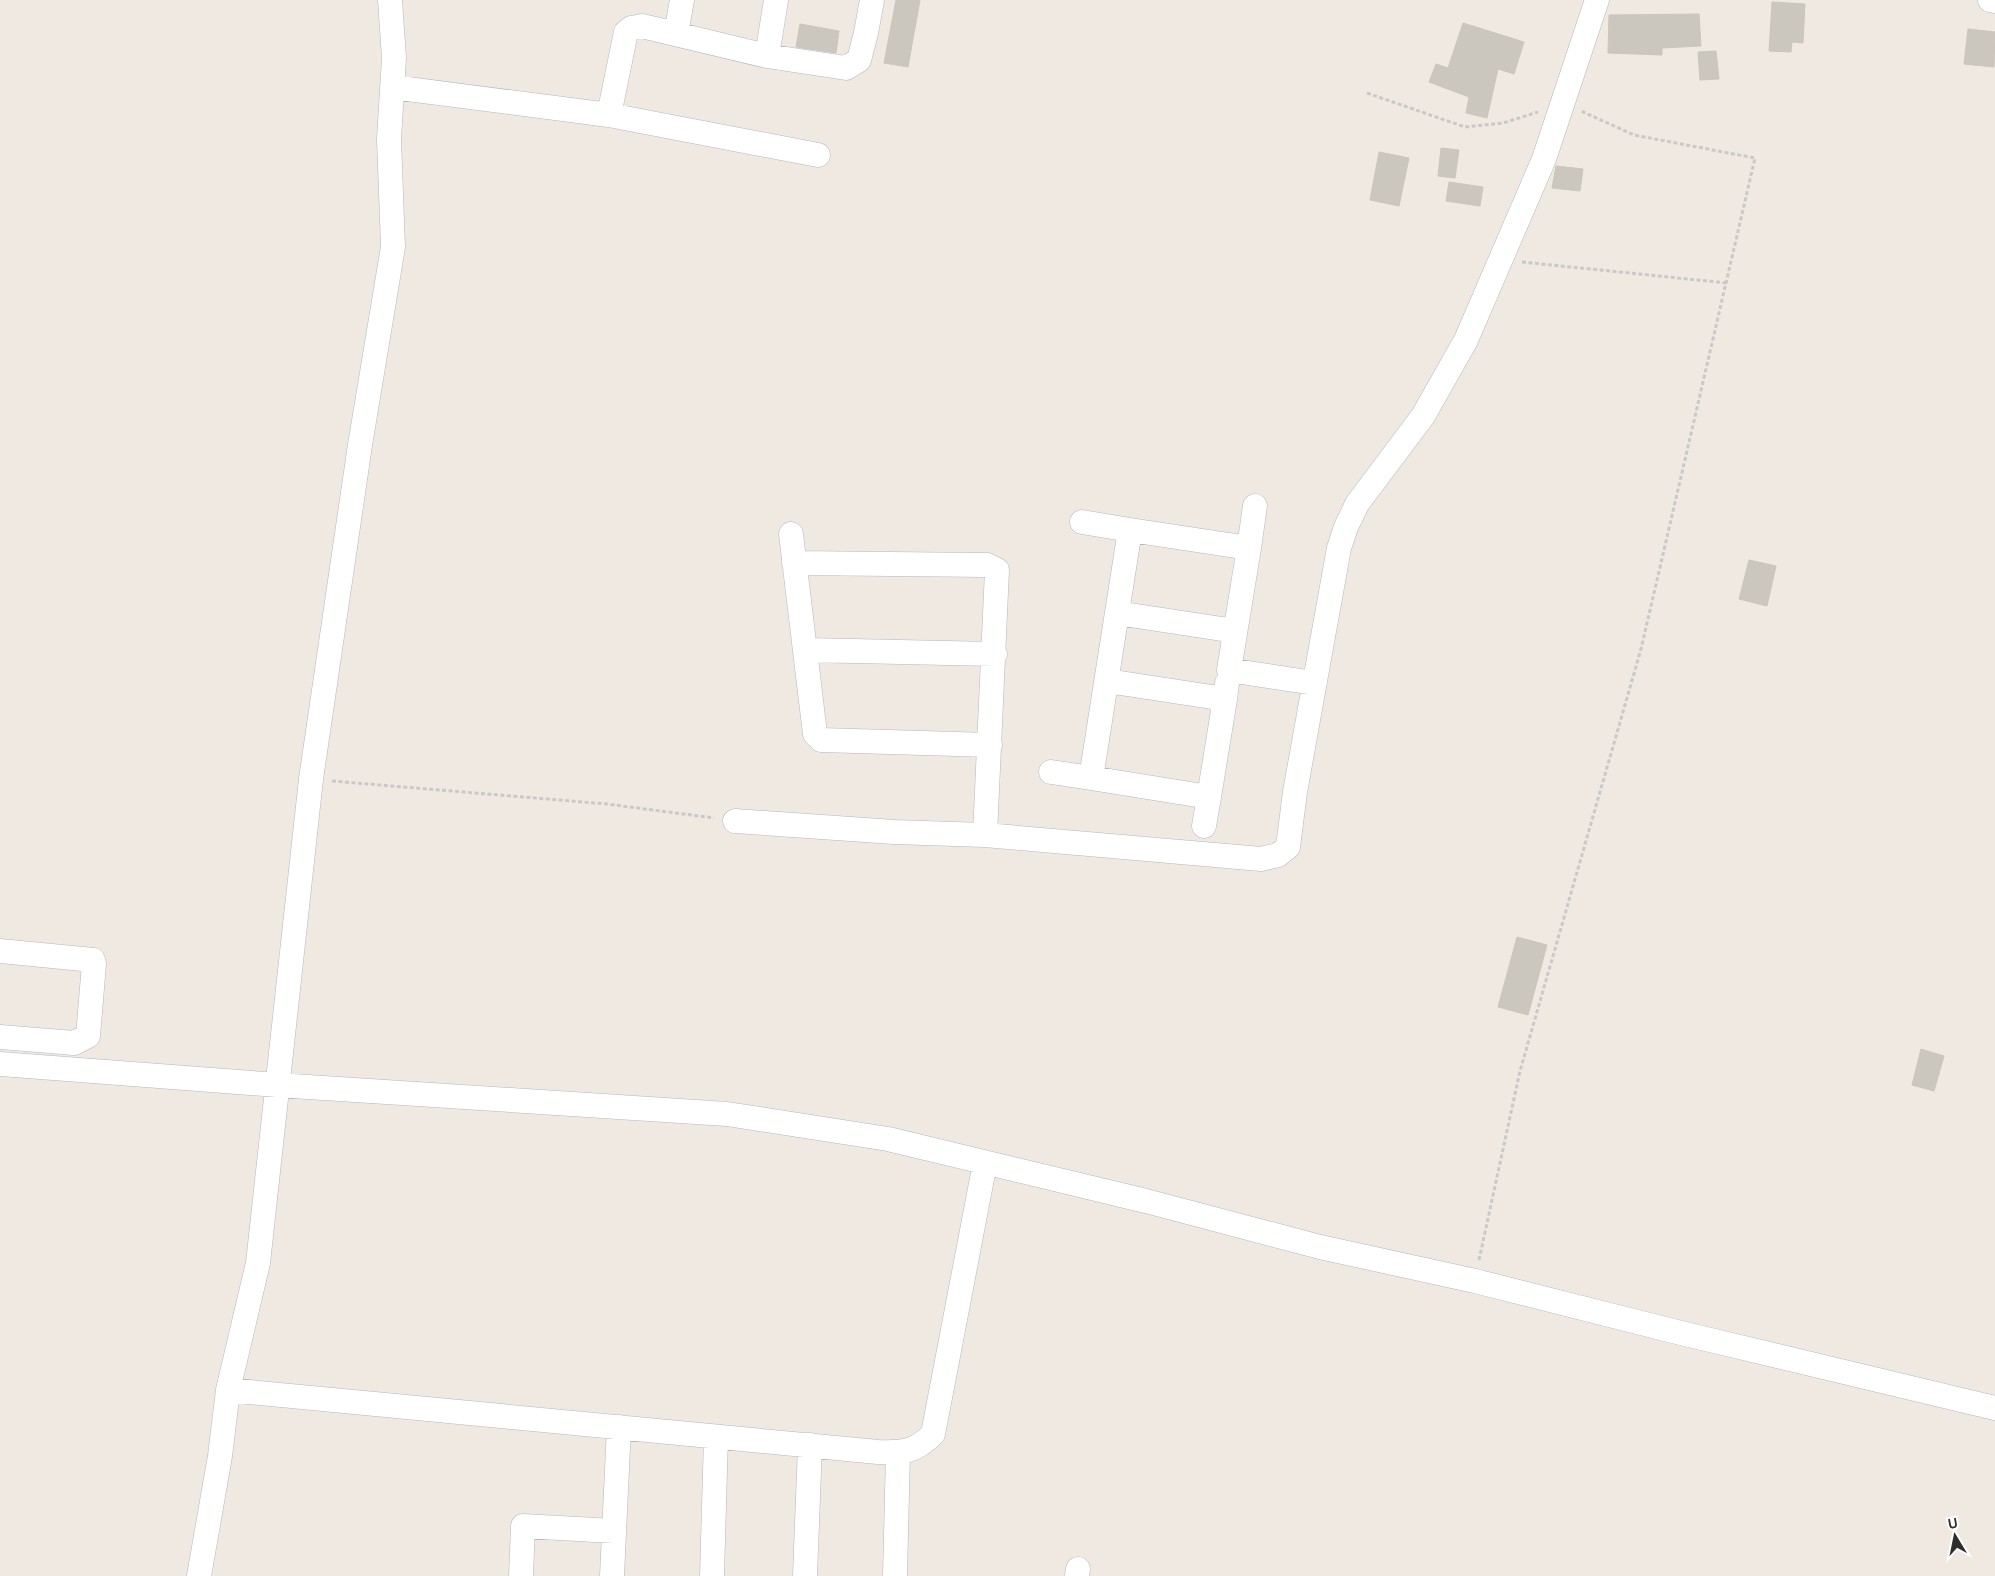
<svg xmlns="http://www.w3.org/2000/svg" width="1995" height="1576" font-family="Overpass,sans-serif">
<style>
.building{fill:#cbc7bf;stroke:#cbc5ba}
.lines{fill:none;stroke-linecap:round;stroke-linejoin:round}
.street-casing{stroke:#b4b7c1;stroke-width:25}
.path{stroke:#c9c9c9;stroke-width:3;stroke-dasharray:4 2.5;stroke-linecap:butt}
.street{stroke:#fff;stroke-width:24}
</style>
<rect width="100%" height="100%" fill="#efe9e1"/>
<path class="building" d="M896 0H920L908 67 884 63Z
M1772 2 1805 4 1803 43 1792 42 1791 52 1769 51Z
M1699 14 1701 46 1662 48V55L1608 53 1609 15Z
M1463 23 1524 42 1514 74 1498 69 1487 118 1466 113 1469 97 1429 82 1436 64 1448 68Z
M800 24 839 31 836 53 796 47Z
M1968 29 1995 32 1994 67 1964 64Z
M1716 51 1719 79 1700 80 1698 52Z
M1441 148 1459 150 1455 178 1438 176Z
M1379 152 1409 158 1399 206 1370 200Z
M1556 166 1583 169 1580 191 1552 188Z
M1449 182 1483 187 1480 206 1446 201Z
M1749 560 1776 566 1767 606 1739 599Z
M1517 937 1547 945 1528 1015 1498 1007Z
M1921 1049 1944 1056 1934 1091 1912 1085Z"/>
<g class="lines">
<g class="street-casing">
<path id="street" d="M1990 0 1995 1
M676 34 682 0
M767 56 776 0
M392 87 609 115 818 155
M609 115 626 32 631 28 642 26 767 56 846 68 859 60 866 33 872 0
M1082 522 1130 530
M791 534 815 734 821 740 990 745
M1249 548 1255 506
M794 563 987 565 997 570 985 835
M1117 613 1235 631
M805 650 995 654
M1107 681 1225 699 1227 683
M1225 699 1209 797 1091 778 1130 530 1249 548 1229 670 1314 683
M1051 772 1091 778
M735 821 894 832 985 835 1261 859 1278 855 1288 847 1295 792 1339 548 1346 527 1357 504 1423 416 1466 340 1544 159 1597 0
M1204 826 1209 797
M0 951 93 960 94 964 88 1036 74 1043 0 1037
M0 1064 277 1085 727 1114 888 1139 1146 1201 1320 1247 1475 1281 1681 1333 1995 1408
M228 1390 878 1452C903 1453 915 1452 933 1434L985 1163
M199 1576 220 1456 228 1390 258 1263 311 779 360 445 393 247 389 139 394 58 390 0
M521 1576 523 1526 614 1531
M612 1576 619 1427
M712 1576 716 1437
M805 1576 810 1445
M895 1576 898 1452
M1077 1576 1078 1569"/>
</g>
<path class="path" d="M1367 93 1465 127 1503 123 1538 112
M1522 262 1727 283
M332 781 607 804 714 818
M1479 1260 1520 1071 1641 649 1755 158 1634 135 1581 111"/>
<use href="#street" class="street"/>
</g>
<g transform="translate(1955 1536) rotate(350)" stroke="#ffffff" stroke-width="4" paint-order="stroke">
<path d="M0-4L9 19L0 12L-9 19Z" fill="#2e2e2e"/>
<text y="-8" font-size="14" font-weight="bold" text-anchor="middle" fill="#2e2e2e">U</text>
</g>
</svg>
